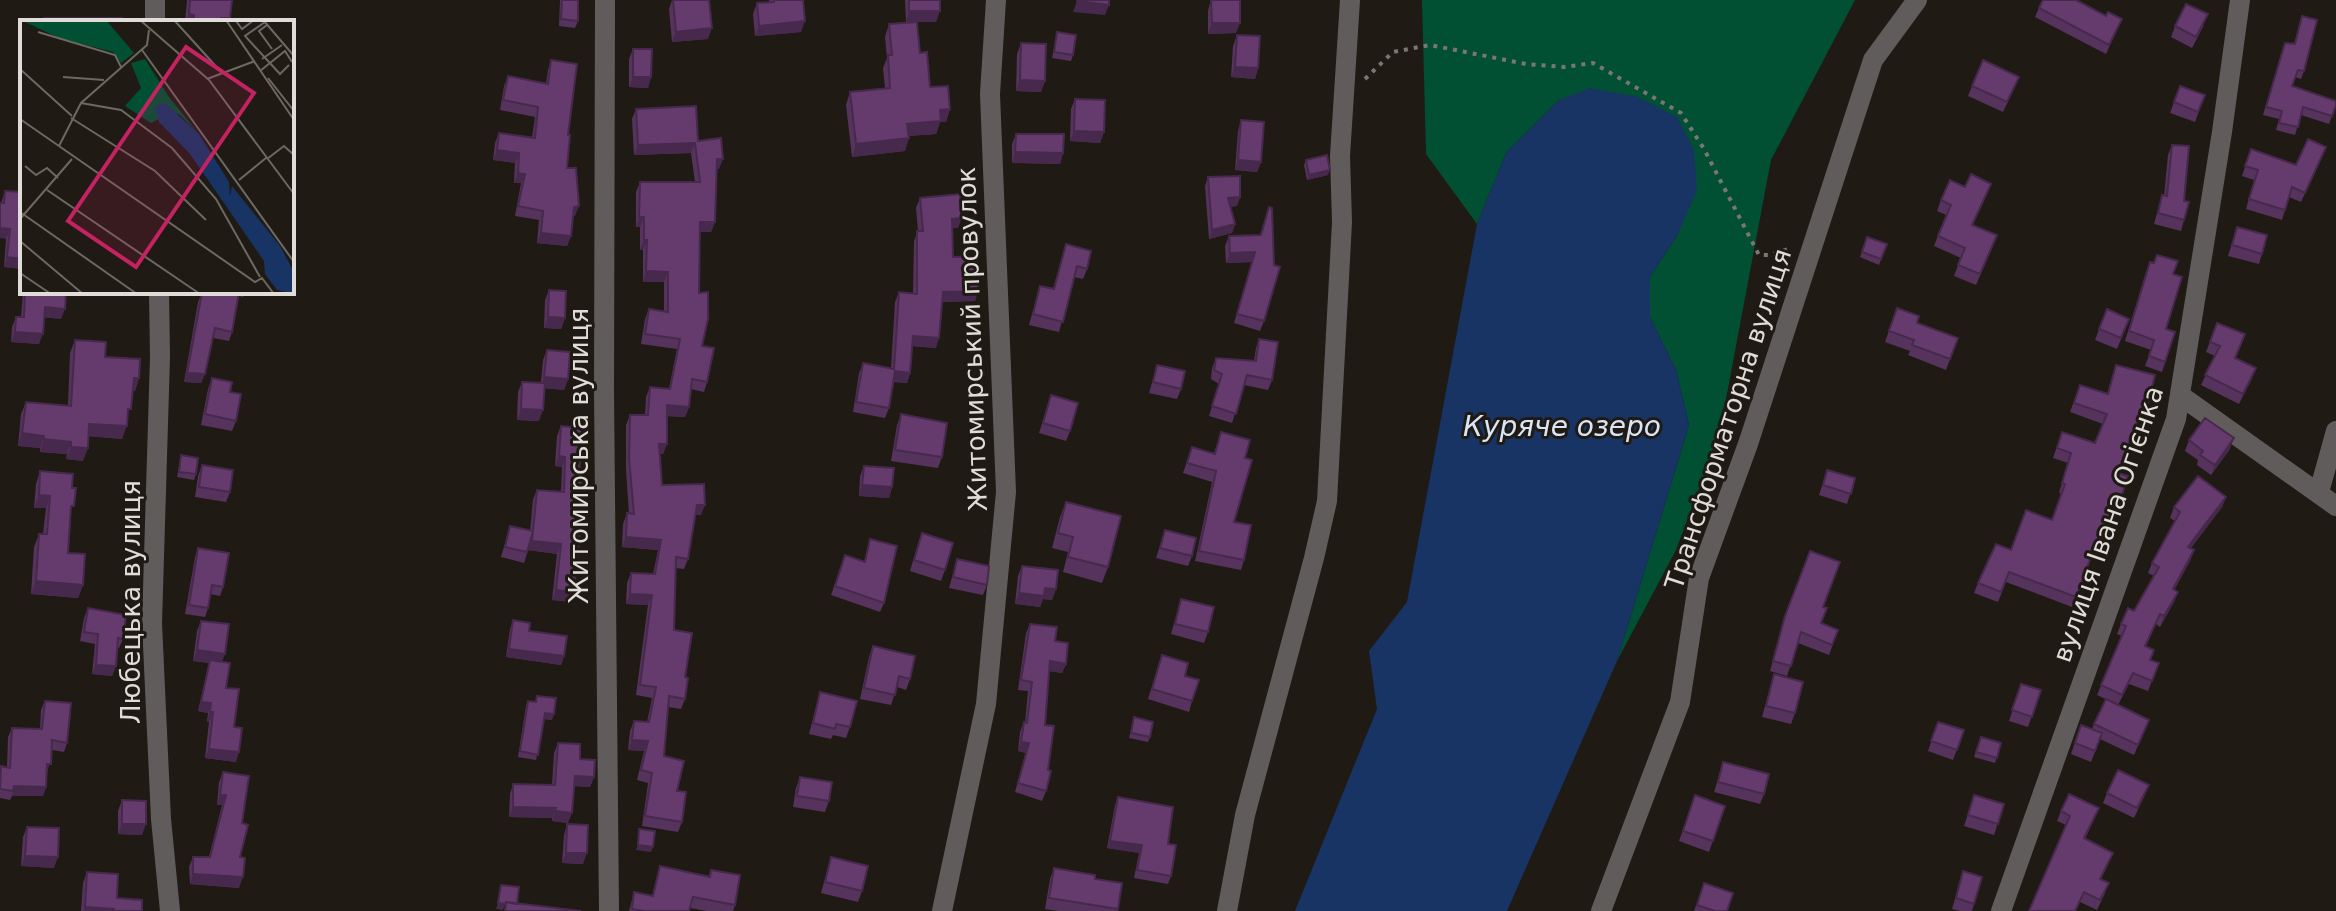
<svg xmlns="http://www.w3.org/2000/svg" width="2336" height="911" font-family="'DejaVu Sans',sans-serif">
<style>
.green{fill:#015034}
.water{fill:#173465}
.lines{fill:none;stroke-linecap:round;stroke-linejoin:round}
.path{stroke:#7b7671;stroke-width:4;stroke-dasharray:4 6;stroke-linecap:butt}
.minor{stroke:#615c5c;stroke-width:20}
.wall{fill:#56335d}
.shaded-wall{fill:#46294c}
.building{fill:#643b6c;stroke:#46294c;stroke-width:2}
.labels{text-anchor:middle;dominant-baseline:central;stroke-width:6;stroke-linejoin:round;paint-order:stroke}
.street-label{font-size:26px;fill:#e0dcd7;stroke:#1f1a14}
.water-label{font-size:28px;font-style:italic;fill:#dbe5f5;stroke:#1f1a14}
.inset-road{fill:none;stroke:#6c6862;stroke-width:2}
.view{fill:#c42261;fill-opacity:0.15;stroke:#c42261;stroke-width:4}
.inset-edge{fill:none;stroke:#e0dcd7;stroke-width:4}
</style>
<rect width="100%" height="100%" fill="#1f1a14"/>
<path class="green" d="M1422 0H1855L1771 160 1726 399 1711 457 1676 550 1617 661 1689 425 1676 370 1650 317V277L1678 234 1559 100 1506 153 1477 224 1426 154Z"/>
<path class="water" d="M1590 88 1638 97 1677 117 1694 150 1697 190 1678 234 1650 277V317L1676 370 1689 425 1617 661 1507 911H1295L1377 709 1369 651 1407 602 1477 224 1506 153 1559 100Z"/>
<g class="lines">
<path class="path" d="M1365 79 1393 52 1430 45 1526 64 1564 67 1593 63 1681 113 1704 149 1759 255H1769L1792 248"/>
<path class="minor" d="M155 0V22
M605 0 604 391 609 911
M159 292 160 357 152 623 161 819 170 911
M2181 396 2336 506
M2319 492 2336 431
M942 911 986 704 1006 492 990 94 996 0
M1227 911 1245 815 1314 558 1327 501 1342 222 1340 156 1350 0
M1601 911 1680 702 1699 578 1748 444 1873 60 1917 0
M2001 911 2176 419 2222 132 2240 0"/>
</g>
<path class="wall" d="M187 0H232L229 22H185Z
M560 0H578V21L575 28 559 26Z
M672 0H709L708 39 672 42 669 9Z
M769 0H803L801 32 755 36 753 14 757 3 769 2Z
M905 0H940L936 22H917L920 53 930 87 950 109 946 122H940L936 134 909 136 905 151 852 157 846 105 850 92 885 88 883 68 887 58 885 37 889 24 916 22H906Z
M1211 0 1236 33 1208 34V11Z
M2039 8 2106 16 2122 19 2106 54 2035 17Z
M2302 16 2304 71 2301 79 2295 77 2292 86 2336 105 2329 124 2301 115 2295 135 2276 130 2279 119 2263 115 2282 51 2294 44Z
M2204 25 2192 48 2171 37 2175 26Z
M1057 32 1073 55 1071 61 1052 58Z
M1237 35 1258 68 1255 79 1231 77 1233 46Z
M1021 43 1045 81 1041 92 1016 91 1017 54Z
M633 49 651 77 648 88 629 87V59Z
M551 60 568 135 567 168 575 216H573L571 236 567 246 537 243 539 220 515 216 521 183H514L515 163 493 160 495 143 499 133 532 138 535 117 500 110 504 86 508 76 546 83 548 70Z
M1972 86 2015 87 2003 112 1968 96Z
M2180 86 2205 95 2195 122 2170 113Z
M1075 99 1104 132 1100 143 1070 141 1071 109Z
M636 109 698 141 719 169H717L715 222 711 232H700L699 293 702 346 707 382 704 392 691 389 689 407 685 417 667 416V444L663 454H660L662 485 701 515H695L688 559 684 569 675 568 674 630 685 677V699L681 709 668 707 664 756 677 791 682 822 678 832 642 826 648 783 637 780 644 751 628 750 630 731 634 721 647 722 652 698 636 695 648 605 626 604 627 583 631 573 653 574 658 550 622 547 623 524 627 513 629 514 626 469V425L630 415H645L646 397 650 387 669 389 677 349 641 344 645 319 649 309 664 312V282H643V250H640V227H636V192L640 182H695L691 153 634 155 632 119Z
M1241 120 1261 162 1257 172 1235 170 1238 131Z
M1016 134 1063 153 1060 164 1012 163V144Z
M2172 145 2184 201V220L2181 231 2154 224 2162 195 2164 196 2168 155Z
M2326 147 2301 202 2289 197 2282 220 2246 209 2254 180 2242 176 2251 149 2296 165Z
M1306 160 1328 175 1307 180 1304 165Z
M1208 177 1240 197 1237 206 1230 207 1235 224 1232 233 1209 239 1205 186Z
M1991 184 1973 225 1993 246 1976 285 1954 276 1961 258 1934 246 1946 215 1937 211 1941 200 1965 187Z
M5 191 22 192V269L4 267 6 239 1 203Z
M920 198 958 228H952L953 257 978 291 975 301 942 302 936 348 912 346 910 373 907 383 893 382 889 408 885 418 853 412 859 373 863 363 891 368 895 302 899 292 913 293 914 241 918 231 916 208Z
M1269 207 1264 321 1260 331 1234 323 1252 262 1226 263 1225 246 1229 236 1260 235Z
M2237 227 2262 254 2259 264 2228 256Z
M1867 237 1887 244 1879 265 1860 257Z
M1066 244 1087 269 1083 279 1074 277 1059 332 1029 325 1040 286 1053 289Z
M2154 263 2173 274 2166 329 2175 332 2162 372 2145 366 2151 350 2125 341 2146 272Z
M549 290 565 318 561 329 544 328 545 300Z
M23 292H66L61 319 44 317 39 344 11 342 12 327 16 317H21Z
M212 292H245L243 297 239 296 232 332 229 341 213 338 205 374 201 383 184 382 198 302 202 293 212 295Z
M1897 308 1917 323 1958 338 1946 370 1908 355 1910 351 1885 342Z
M2107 309 2129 319 2117 349 2095 340Z
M2217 323 2235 358 2256 368 2239 404 2201 385 2215 356 2206 352Z
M1259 339 1272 380 1268 390 1244 385 1232 423 1209 416 1219 384 1211 379 1212 368 1216 358 1254 361 1256 348Z
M75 340 105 357 139 378 135 391H133L122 439 89 436 83 461 66 459 67 454 40 452V448L18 446 21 414 26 402 68 406 70 353Z
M547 350 568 379 564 390 544 388 539 421 517 420 518 392 522 382H541L543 360Z
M1157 365 1181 389 1177 399 1149 393Z
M2116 365 2147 408 2143 418 2139 417 2118 473 2119 504 2115 514 2112 513 2097 552 2093 551 2072 607 2006 582 1998 602 1974 593 1978 583 2011 550 2052 520 2062 494 2059 493 2068 463 2053 458 2062 432 2095 443 2103 424 2070 412 2080 385 2107 394Z
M212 378 230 392 236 421 232 431 201 425 208 389Z
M1051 395 1070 431 1066 441 1039 433Z
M901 414 942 457 938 468 891 461 897 425Z
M561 426 582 428 571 602 552 600 557 554 528 550 529 547 524 563 501 557 510 526 530 531 533 499 537 490 561 492 562 467 555 466 557 436Z
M1221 432 1245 458 1234 522 1244 560 1241 570 1195 561 1212 482 1183 473 1192 447 1214 454Z
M2189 440 2230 449 2211 475 2197 465 2198 460 2185 451Z
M181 455 196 474 194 480 177 477Z
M202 465 230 492 226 502 195 497 198 476Z
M864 466 892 487 889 498 859 496 860 476Z
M1827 470 1855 478 1847 504 1819 495Z
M40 471 70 519 68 553 83 585 78 598 31 594 34 547 39 534H43L46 508H34L36 484Z
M2226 497 2222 507 2191 548 2194 550 2190 561 2174 590 2178 592 2174 602 2160 627 2156 624 2146 646 2150 660 2159 663 2148 691 2129 684 2118 705 2097 695 2122 636 2117 634 2121 624 2134 611 2154 576 2148 573 2152 563 2175 521 2170 518 2174 507Z
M1066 502 1108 567 1102 583 1063 572 1068 552 1052 548 1060 517Z
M1165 530 1192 556 1188 566 1156 558Z
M870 539 884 603 880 612 831 595 845 555 864 562Z
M918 544 945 570 941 581 910 571Z
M198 548 223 587 220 596 210 594 208 608 205 617 185 614 195 557Z
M957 559 987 585 983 595 949 588Z
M1022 566 1056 589 1052 600 1043 599 1040 607 1015 604 1018 576Z
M1181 599 1208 632 1204 643 1171 634Z
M1823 607 1821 623 1838 630 1829 655 1798 643 1787 676 1770 671 1785 616Z
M88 608 123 639 119 648H117L116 666 112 676 92 674 95 644 80 641 84 618Z
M513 620 564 656 561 665 506 657 510 629Z
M201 621 222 662 234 727 236 762 205 758 209 722H207L208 713 198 711 209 663 193 661 197 631Z
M1030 624 1055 641 1066 664 1062 673 1049 671 1045 725 1046 791 1042 801 1015 792 1026 753 1018 751 1020 732 1024 722 1025 723 1028 691 1018 690 1026 633Z
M873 646 910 679 906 690 897 687 891 705 860 699 869 657Z
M1162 655 1185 676 1192 701 1189 712 1148 699Z
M1774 674 1795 713 1791 724 1762 717Z
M2021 684 2041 690 2028 727 2009 721Z
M820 692 850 727 846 738 833 735 831 739 809 734Z
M537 696 552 720 544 719 536 760 518 757 526 706 528 701 535 702Z
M45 701 67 743 64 752 52 750 47 774 46 787 43 796H12L10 800 0 798V769L7 768 8 737 12 728 40 729 41 710Z
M1134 717 1150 737 1148 742 1129 738Z
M2149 720 2134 755 2100 739 2091 762 2071 754 2081 725 2092 729 2094 724Z
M1938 722 1964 730 1953 760 1928 751Z
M1981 737 2001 743 1995 763 1974 757Z
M558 743 580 759 594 777 590 787 574 786 568 823 552 821V818L509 817 510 794 513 784 552 785 554 753Z
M1723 762 1764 794 1760 804 1714 792Z
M223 772 242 823 239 888 190 884 189 867 193 857H209L222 805H217L219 782Z
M800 777 829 801 825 812 793 807 796 788Z
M2107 793 2145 795 2134 818 2103 803Z
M1695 795 1725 806 1709 852 1679 841Z
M1974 795 2004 804 1994 835 1964 826Z
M1118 797 1168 844 1171 876 1168 884 1134 878 1139 853 1107 848 1115 805Z
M122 800 142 835 118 834V811Z
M2099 808 2085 839 2113 853 2101 879 2105 893 2097 910 2080 902 2076 911H2029L2066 825 2057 821 2061 811Z
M567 824 583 864 562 863 564 835Z
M27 827 54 868 21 866 23 837Z
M831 857 862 891 858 902 821 893Z
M660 866 709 876 711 870 735 905 733 911H707L690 908 689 911H629L634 892 652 896Z
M1054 868 1095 879 1122 883 1118 911H1058L1045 909 1050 879Z
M1963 871 1974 904 1972 911H1960L1952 909Z
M87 872 117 898 142 911H81L83 883Z
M1704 883 1727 911H1694Z"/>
<path class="shaded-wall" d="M1077 1 1109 5 1105 15 1073 12Z
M909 11H940L936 22H906Z
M189 14 194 15 191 22H186Z
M221 18H230L229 22H219Z
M805 21 801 32 755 36 759 26Z
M1212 23H1240L1236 33 1208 34Z
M712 28 708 39 672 42 676 32Z
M1235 67 1258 68 1255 79 1231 77Z
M633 77H651L648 88 629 87Z
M1020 80 1045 81 1041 92 1016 91Z
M950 109 946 122H940L936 134 903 136 907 124 940 110Z
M1074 131 1104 132 1100 143 1070 141Z
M909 138 905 151 852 157 856 144Z
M695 143 691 153 634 155 638 145Z
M497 150 519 153 515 163 493 160Z
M1015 152 1063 153 1060 164 1012 163Z
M717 159H723L719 169H714Z
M1238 160 1261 162 1257 172 1235 170Z
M1330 170 1328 175 1307 180 1309 175Z
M518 173 525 174 521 183H514Z
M1240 197 1237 206 1225 207 1228 198Z
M579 206 575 216 570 217 574 207Z
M639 217H644L640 227H636Z
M962 218 958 228H948L952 219Z
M700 222H715L711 232H696Z
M1235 224 1232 233 1209 239 1212 230Z
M0 228 10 229 6 239 0 238Z
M541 233 571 236 567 246 537 243Z
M644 240H647L643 250H640Z
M1255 252 1252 262 1226 263 1230 253Z
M7 257 22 259V269L4 267Z
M646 271 668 272 664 282H643Z
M978 291 975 301 939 302 943 292Z
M45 307 65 309 61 319 41 317Z
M548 317 565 318 561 329 544 328Z
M15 332 43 334 39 344 11 342Z
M913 336 939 338 936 348 910 346Z
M2256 368 2252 379 2239 404 2243 394Z
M895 371 910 373 907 383 891 381Z
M187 373 205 374 201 383 184 382Z
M544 377 568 379 564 390 541 388Z
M134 378H139L135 391 129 390Z
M667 405 689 407 685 417 663 416Z
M521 409 543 410 539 421 517 420Z
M89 424 127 426 122 439 85 436Z
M22 433 44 436 40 448 18 446Z
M2234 438 2230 449 2211 475 2215 465Z
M44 439 71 442 67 454 40 452Z
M659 444H667L663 454H655Z
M71 447 88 448 83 461 66 459Z
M559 456 565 457 562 467 555 466Z
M862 485 892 487 889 498 859 496Z
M39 495 50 496 46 508H34Z
M2226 497 2222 507 2184 557 2188 547Z
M697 505H705L701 515H693Z
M626 537 661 540 658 550 622 547Z
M532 541 561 544 557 554 528 550Z
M2194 550 2190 561 2169 600 2173 589Z
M36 581 83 585 78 598 31 594Z
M1045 588 1056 589 1052 600 1043 599 1040 607 1015 604 1019 593Z
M556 590 574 592 571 602 552 600Z
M2178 592 2174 602 2160 627 2164 616Z
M630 594 652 595 648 605 626 604Z
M509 649 564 656 561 665 506 657Z
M197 650 225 654 221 664 193 661Z
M1050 661 1066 664 1062 673 1047 671Z
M96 665 116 666 112 676 92 674Z
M201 702 211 703 208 713 198 711Z
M210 712H213L209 722H207Z
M545 713 554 714 552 720 543 719Z
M632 740 648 741 644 751 628 750Z
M1021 742 1029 743 1026 753 1018 751Z
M209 749 239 752 236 762 205 758Z
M575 776 594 777 590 787 572 786Z
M14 786 46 787 43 796H12Z
M220 795H226L222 805H217Z
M513 807 556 808 552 818 509 817Z
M555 811 572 813 568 823 552 821Z
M122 824H146L142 835 118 834Z
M1110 841 1142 845 1139 853 1107 848Z
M638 845 653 847 651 852 636 850Z
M566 853H587L583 864 562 863Z
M25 856 58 857 54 868 21 866Z
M193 874 243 877 239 888 190 884Z
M498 903 505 904 503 910 496 909Z
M85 907 114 909 113 911H83Z"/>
<path class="building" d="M190 0H232L230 18H221V22H194V15L189 14Z
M562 0H578V21L561 19Z
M673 0H709L712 28 676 32Z
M774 0H803L805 21 759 26 757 3 774 2Z
M909 0H940V11H909Z
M1077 0H1109V5L1077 1Z
M1211 0H1240V23H1212Z
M2043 0H2076L2106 16 2108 12 2122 19 2109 45 2039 8Z
M2186 4 2208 14 2196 37 2175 26Z
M2302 16 2317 20 2304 71 2298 70 2292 86 2336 101V105L2332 116 2303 107 2298 127 2279 123 2282 111 2266 107 2285 43 2295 44Z
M44 18H122V22H44Z
M917 22 920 53 927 52 930 87 948 86 950 109 940 110 941 121 907 124 909 138 856 144 850 92 890 88 888 55H892L889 24Z
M1057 32 1076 35 1073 55 1054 52Z
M1237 35 1260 36 1258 68 1235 67Z
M1021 43 1046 44 1045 81 1020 80Z
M633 49H652L651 77H633Z
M551 60 577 64 568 135H570L567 168H576L579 206 574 207 571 236 541 233 543 211 518 206 525 174 518 173 519 153 497 150 499 133 535 138 538 107 503 100 508 76 548 84Z
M1983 60 2019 77 2007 102 1972 86Z
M2180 86 2205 95 2198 112 2174 102Z
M1075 99 1105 100 1104 132 1074 131Z
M696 106 698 141 721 138 723 159H717L715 222H700L699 293 708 292V319L702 346 714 348 707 382 692 379 689 407 667 405V444H659L662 485 704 484 705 505H697L688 559 676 557 674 630 692 633 685 677 688 678 685 699 669 696 664 756 684 761 677 791 686 792 682 822 645 816 652 773 641 770 648 741 632 740 634 721 649 722 656 687 640 685 652 595 630 594 631 573 655 574 661 540 626 537 627 513 634 514 629 459 630 415H648L650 387 670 389 680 339 645 334 649 309 668 312V272L646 271 647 240H644V217H639L640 182H700L695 143 638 145 636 109Z
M1241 120 1264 122 1261 162 1238 160Z
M1016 134H1064L1063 153 1015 152Z
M2308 139 2326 147 2305 193 2292 187 2285 210 2249 199 2258 170 2245 166 2251 149 2296 165Z
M2172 145 2189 146 2184 201 2189 202 2184 220 2158 213 2162 195 2167 196Z
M1327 155 1330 170 1309 175 1306 160Z
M1971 174 1991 184 1972 225 1997 235 1980 274 1958 265 1965 248 1938 236 1951 205 1941 200 1950 180 1965 187Z
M1240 176V197L1228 198 1235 224 1212 230 1208 177Z
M5 191 22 192V259L7 257 10 229 0 228V203H4Z
M960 194 962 218 952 219 953 257 977 256 978 291 943 292 939 338 913 336 910 373 895 371 889 408 856 402 863 363 894 369 899 292 917 294V231H923L920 198Z
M1269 207 1272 208 1274 265 1280 267 1264 321 1237 314 1255 252 1230 253 1229 236 1261 235Z
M2237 227 2267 235 2262 254 2232 245Z
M1867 237 1887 244 1881 259 1862 252Z
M1066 244 1091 251 1087 269 1077 266 1063 322 1033 314 1040 286 1054 289Z
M2157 255 2178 261 2173 274 2182 277 2166 329 2175 332 2165 362 2149 356 2154 340 2129 331 2150 262 2154 263Z
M549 290 566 291 565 318 548 317Z
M25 292H66L65 309 45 307 43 334 15 332 16 317H24Z
M215 292H239L232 332 215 328 205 374 187 373 202 293 215 295Z
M1897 308 1919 316 1917 323 1958 338 1950 359 1912 345 1914 340 1889 331Z
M2107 309 2129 319 2121 338 2099 329Z
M2217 323 2245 334 2235 358 2256 368 2243 394 2205 375 2220 346 2210 342Z
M1259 339 1278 342 1272 380 1247 375 1236 414 1212 406 1222 374 1214 370 1216 358 1256 361Z
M75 340 106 342 105 357 140 359 139 378H134L131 409H128L127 426 89 424 88 448 71 447V442L44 439V436L22 433 26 402 71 406Z
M547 350 570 352 568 379 544 377Z
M1157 365 1185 371 1181 389 1153 382Z
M2116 365 2155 375 2147 408 2143 407 2117 473 2128 476 2119 504 2116 503 2100 542 2097 541 2076 597 2009 572 2001 592 1978 583 1996 544 2011 550 2026 510 2052 520 2065 484 2062 483 2071 453 2057 448 2062 432 2095 443 2107 414 2074 403 2080 385 2108 394Z
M212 378 232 382 230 392 241 394 236 421 205 414Z
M522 382 545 383 543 410 521 409Z
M1051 395 1078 403 1070 431 1043 423Z
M901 414 947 423 942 457 895 450Z
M2205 418 2234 438 2215 465 2200 455 2203 451 2189 440Z
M561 426 582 428 579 477H582L580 530 574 592 556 590 561 544 532 541 537 490 564 492 565 457 559 456Z
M1221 432 1250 440 1245 458 1252 460 1234 522 1251 525 1244 560 1199 551 1216 471 1187 463 1192 447 1215 454Z
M181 455 198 458 196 474 179 472Z
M202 465 233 470 230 492 199 487Z
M864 466 894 468 892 487 862 485Z
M1827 470 1855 478 1851 494 1823 485Z
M40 471 73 474 72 488H76L74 506H71L68 553 85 554 83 585 36 581 39 534H47L50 496 39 495Z
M2198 476 2226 497 2188 547 2194 550 2173 589 2178 592 2164 616 2160 614 2145 646 2154 650 2150 660 2159 663 2152 681 2133 673 2122 695 2101 685 2126 626 2121 624 2128 608 2134 611 2159 567 2152 563 2180 512 2174 507Z
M1066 502 1121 516 1108 567 1068 557 1073 537 1058 533Z
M510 526 533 531 527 552 505 547Z
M1165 530 1196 538 1192 556 1160 548Z
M922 533 953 543 945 570 914 560Z
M870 539 897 546 884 603 835 586 845 555 865 562Z
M198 548 229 553 223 587 212 585 208 608 189 605Z
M1810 551 1840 562 1823 607 1827 608 1821 623 1838 630 1832 645 1801 632 1791 666 1773 661 1785 616Z
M957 559 989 566 987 585 953 577Z
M1022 566 1058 570 1056 589 1045 588 1044 596 1019 593Z
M1181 599 1214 607 1208 632 1175 624Z
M88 608 126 615 123 639 118 638 116 666 96 665 98 634 84 632Z
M513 620 530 623 529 631 567 636 564 656 509 649Z
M201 621 229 624 225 654 197 650Z
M1030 624 1057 627 1055 641 1068 643 1066 664 1050 661 1045 725 1054 726 1048 770 1051 771 1046 791 1018 783 1029 743 1021 742 1024 722 1027 723 1032 682 1021 680Z
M873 646 915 656 910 679 899 676 895 695 864 688Z
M1162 655 1188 663 1185 676 1199 680 1192 701 1152 689Z
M210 660 230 663 226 688 239 689 234 727 242 728 239 752 209 749 213 712H210L211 703 201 702Z
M1774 674 1803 682 1795 713 1766 706Z
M2021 684 2041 690 2032 717 2012 710Z
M820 692 857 701 850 727 836 724 835 729 813 723Z
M537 696 556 698 554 714 545 713 538 755 520 751 528 701 536 702Z
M2106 699 2149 720 2138 745 2094 724Z
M45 701 71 703 67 743 52 740 51 764H47L46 787 14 786 13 791 0 789 1 766 10 768 12 728 42 729Z
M1134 717 1153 722 1150 737 1131 733Z
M1938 722 1964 730 1957 750 1931 741Z
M2081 725 2102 733 2095 751 2075 743Z
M1981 737 2001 743 1997 758 1976 752Z
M558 743 580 744V759L595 760 594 777 575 776 572 813 555 811 556 808 513 807V784L555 785Z
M1723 762 1769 774 1764 794 1718 782Z
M2118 770 2149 785 2137 808 2107 793Z
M223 772 249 776 242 823 248 825 240 857 245 858 243 877 193 874V857H210L226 795H220Z
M800 777 832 782 829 801 797 796Z
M2069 794 2099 808 2084 838 2113 853 2100 879 2109 883 2100 900 2084 892 2075 911H2029L2070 816 2061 811Z
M1695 795 1725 806 1713 841 1683 831Z
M1974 795 2004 804 1998 824 1968 815Z
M1118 797 1173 807 1168 844 1176 845 1171 876 1137 870 1142 845 1110 841Z
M122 800 146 801V824H122Z
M567 824 588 825 587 853H566Z
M27 827 59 828 58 857 25 856Z
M639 829 655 831 653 847 638 845Z
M831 857 868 866 862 891 825 882Z
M660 866 710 877 711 870 740 875 735 905 693 897 689 911H644L632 909 634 892 653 896Z
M1054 868 1095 875V879L1122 883 1118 909 1049 898Z
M1963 871 1982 877 1974 904 1956 898Z
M87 872 118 874 117 898 142 900V911H113L114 909 85 907Z
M1704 883 1733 893 1727 911H1715L1697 905Z
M501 885 519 887 517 904 506 902V904L498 903Z
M506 902 581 911H505Z"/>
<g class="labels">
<g class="street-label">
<text transform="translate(972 339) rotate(-92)">Житомирський провулок</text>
<text transform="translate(1728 419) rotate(-72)">Трансформаторна вулиця</text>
<text transform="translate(579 456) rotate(-90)">Житомирська вулиця</text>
<text transform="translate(2108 524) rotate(-71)">вулиця Івана Огієнка</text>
<text transform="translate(131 602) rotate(-90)">Любецька вулиця</text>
</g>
<g class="water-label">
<text x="1562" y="426">Куряче озеро</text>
</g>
</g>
<g transform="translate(20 20)">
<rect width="274" height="274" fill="#1f1a14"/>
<path d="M1 0H86L114 33 101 43 93 32 39 18ZM125 39 149 77 179 114 160 95 152 92 131 103 105 86 121 68 111 43Z" fill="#015034"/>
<path d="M145 83 179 114 209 162 210 176 212 166 260 226 274 252V274L257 270 245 254 244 241 170 134 139 102 135 87Z" fill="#173465"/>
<path class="inset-road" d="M120 0 189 60 274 174M154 0 202 53M206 0 274 100M216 1 222 9 234 0M244 1 274 36M245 2 225 16 260 54 269 45M247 5 239 11 252 29M18 12 95 35 101 47M122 30 274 242M242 39 262 25M0 49 52 96M240 51 265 31 272 42M43 57 84 60M248 58 274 91M187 59 235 41M61 83 101 90 152 128 196 179 240 257M51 98 135 151 186 200M0 99 235 262 242 258 254 274M39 126 61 83 127 25 129 10M247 139 264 126 274 135M5 146 16 155 27 148 38 158M219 160 246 138M27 170 180 274M0 192 117 274M0 199 52 139M0 221 63 274M0 253 31 274"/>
<path class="view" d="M166 27 234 73 116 247 48 201Z"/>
<rect width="274" height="274" class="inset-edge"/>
</g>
</svg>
